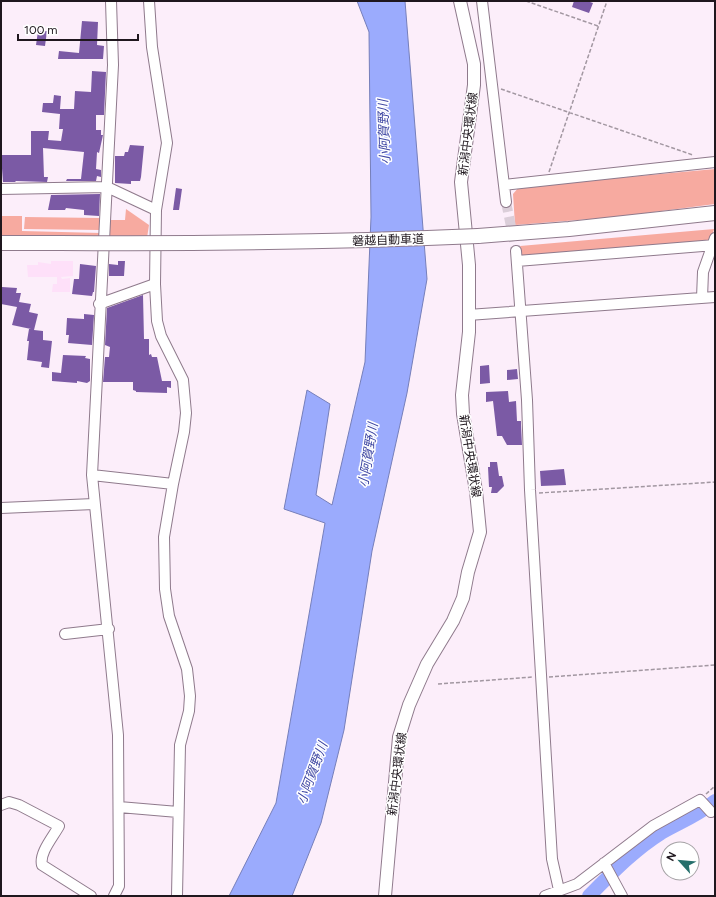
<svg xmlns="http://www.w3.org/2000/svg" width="716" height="897" font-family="Figtree,'Noto Sans JP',sans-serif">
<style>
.built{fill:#fee0f9}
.green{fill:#f7aaa0}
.water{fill:#9babfd;stroke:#767fba}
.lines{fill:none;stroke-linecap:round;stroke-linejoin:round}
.river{stroke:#9babfd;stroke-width:14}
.building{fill:#7b5aa5}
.minor-tunnel{stroke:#dbced9;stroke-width:10;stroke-dasharray:10 5;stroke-linecap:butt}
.minor-casing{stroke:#8f7a8c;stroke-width:12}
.major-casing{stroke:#8f7a8c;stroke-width:14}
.highway-casing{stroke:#8f7a8c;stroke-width:16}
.path{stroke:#a297a1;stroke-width:1.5;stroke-dasharray:4 2;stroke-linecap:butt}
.minor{stroke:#fff;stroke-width:10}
.major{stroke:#fff;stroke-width:12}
.highway{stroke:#fff;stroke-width:14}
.highway-bridge-casing{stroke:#8f7a8c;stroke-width:16;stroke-linecap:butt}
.highway-bridge{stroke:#fff;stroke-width:14}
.labels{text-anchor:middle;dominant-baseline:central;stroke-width:3;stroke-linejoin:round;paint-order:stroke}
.street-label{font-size:12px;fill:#1f171e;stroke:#fff}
.water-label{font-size:13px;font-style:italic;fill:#3d45a2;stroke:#fff}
</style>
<rect width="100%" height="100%" fill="#fceefa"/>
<path class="built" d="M51 261H73V276L61 277 62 279 70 278V292H52L53 284H57V277H28L27 265H38V262L51 264Z"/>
<path class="green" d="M715 169V204L616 217 515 225 513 194 519 187Z
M126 209 149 225 147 238 107 236 108 220H125Z
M1 216H22V231L101 233 100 238 1 237Z
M25 217 100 218V230L24 229Z
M714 229 710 244 520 258V246Z"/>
<path class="water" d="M357 1H405L427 279 407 393 372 551 344 730 321 823 292 896H229L276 803 325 523 284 509 307 390 330 404 316 495 332 505 365 362 371 217 369 32Z"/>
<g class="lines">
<path class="river" d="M589 896C612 873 634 850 661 833 680 822 699 815 715 801"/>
</g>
<path class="building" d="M574 1H587L593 3 589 13 572 7Z
M82 21 98 22 97 45 104 46 103 59H58L59 51 79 53Z
M38 31H47L45 46 36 45Z
M92 71 106 72 104 115H96V130H101V135H103L99 153 97 152 96 169 101 170V177L97 176 96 181H66L67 179H81L84 152 43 148 44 177H48L47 182 16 181 15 182H3L1 155H31V131H49L48 140 61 141 63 129H59L60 114 42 112 43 103H53L54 95 61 96 60 109H74L75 91 91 92Z
M130 145 144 146 141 177 140 181H131V184L115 183V156H124L125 152H128Z
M176 188 182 189 179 210H173Z
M100 194 99 216 84 215V210L66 208 65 210H48L51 195Z
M118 261H125L124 276H109V264L118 265Z
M80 264 96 266 94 292H93L92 296 72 294 74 279H79Z
M2 287 17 288 16 293H21L19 302 31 304 29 312 38 314 34 330 43 331V340L52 341 49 368 41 367 42 362 27 360 29 341H27L29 329H31L12 325 17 307 1 304Z
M143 295 144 339H149V355L151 354 152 357H157L162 381H171V388L167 387V393L136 392V391L133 390V382H103L105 357H109L110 347 105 345 107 308Z
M84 314 94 315 92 345 68 343 69 335H66L67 318 84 319Z
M63 355 86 356 85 358 90 359V381L87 383 77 381V383L52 381V372L61 373Z
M489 365 490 383 480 384V366Z
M517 369 518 379 507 380V370Z
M508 391 509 402 516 401 517 421H521V425L522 445H507L502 436H497L493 401 486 402V392Z
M490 462H497L499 476H502L504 486 497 493H491L492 487H489L488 467H490Z
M564 469 566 485 541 486 540 471Z"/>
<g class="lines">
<path class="minor-tunnel" d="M506 202 516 251"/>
<g class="minor-casing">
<path id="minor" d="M111 1 113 65 92 475 118 735 119 886 114 896
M149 1 152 47 167 143 156 210 155 284 157 321 161 336 183 380 186 413 184 432 173 484 164 537 165 589 169 616 187 669 190 696 189 711 180 745 177 896
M482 1 506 202
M504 185 715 162
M1 189 107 187 156 210
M516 251 527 400 530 490 552 859 559 890
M517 261 715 245
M702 298 703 272 715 238
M99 304 155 284
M468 315 715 297
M92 475 173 484
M1 508 94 504
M65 634 109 629
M1 805 9 802 19 805 59 826C53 837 39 853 42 865L91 896
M119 807 178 812
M604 863 622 896
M545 896 577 884 653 826 700 800 711 812"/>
</g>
<g class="major-casing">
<path id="major" d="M385 896 399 737 409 705 427 664 453 621 463 598 468 572 480 532 476 491 463 414 462 395 469 332V265L461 182 474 85V64L460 1"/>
</g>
<g class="highway-casing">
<path id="highway" d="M478 236 569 229 715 213
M1 243H60"/>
</g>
<path class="path" d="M526 1 598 26
M501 89 693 155
M549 172 607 1
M539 493 715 482
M549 677 715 665
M438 684 533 677
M706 794 715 786"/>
<use href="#minor" class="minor"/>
<use href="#major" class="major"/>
<use href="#highway" class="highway"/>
<g class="highway-bridge-casing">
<path id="highway-bridge" d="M60 243C199 244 339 242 478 236"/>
</g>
<use href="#highway-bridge" class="highway-bridge"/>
</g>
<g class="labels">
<g class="street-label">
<text transform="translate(468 134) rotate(-83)">新潟中央環状線</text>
<text transform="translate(388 240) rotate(-2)">磐越自動車道</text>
<text transform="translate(470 456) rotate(81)">新潟中央環状線</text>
<text transform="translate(397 774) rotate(-83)">新潟中央環状線</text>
</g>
<g class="water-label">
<text transform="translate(384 132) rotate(-92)">小阿賀野川</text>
<text transform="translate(368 455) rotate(-81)">小阿賀野川</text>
<text transform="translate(312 773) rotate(-70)">小阿賀野川</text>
</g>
</g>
<rect width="716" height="897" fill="none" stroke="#1f171e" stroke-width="4"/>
<g transform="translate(680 861) rotate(297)"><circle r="19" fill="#ffffff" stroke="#a5a2a5"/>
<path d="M0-3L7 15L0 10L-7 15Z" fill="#26706c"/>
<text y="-6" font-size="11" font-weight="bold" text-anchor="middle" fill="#1f171e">N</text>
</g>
<path d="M18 34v6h120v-6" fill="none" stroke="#1f171e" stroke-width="2"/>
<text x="24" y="34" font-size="12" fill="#1f171e" stroke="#ffffff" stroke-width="3" paint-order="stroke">100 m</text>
</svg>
